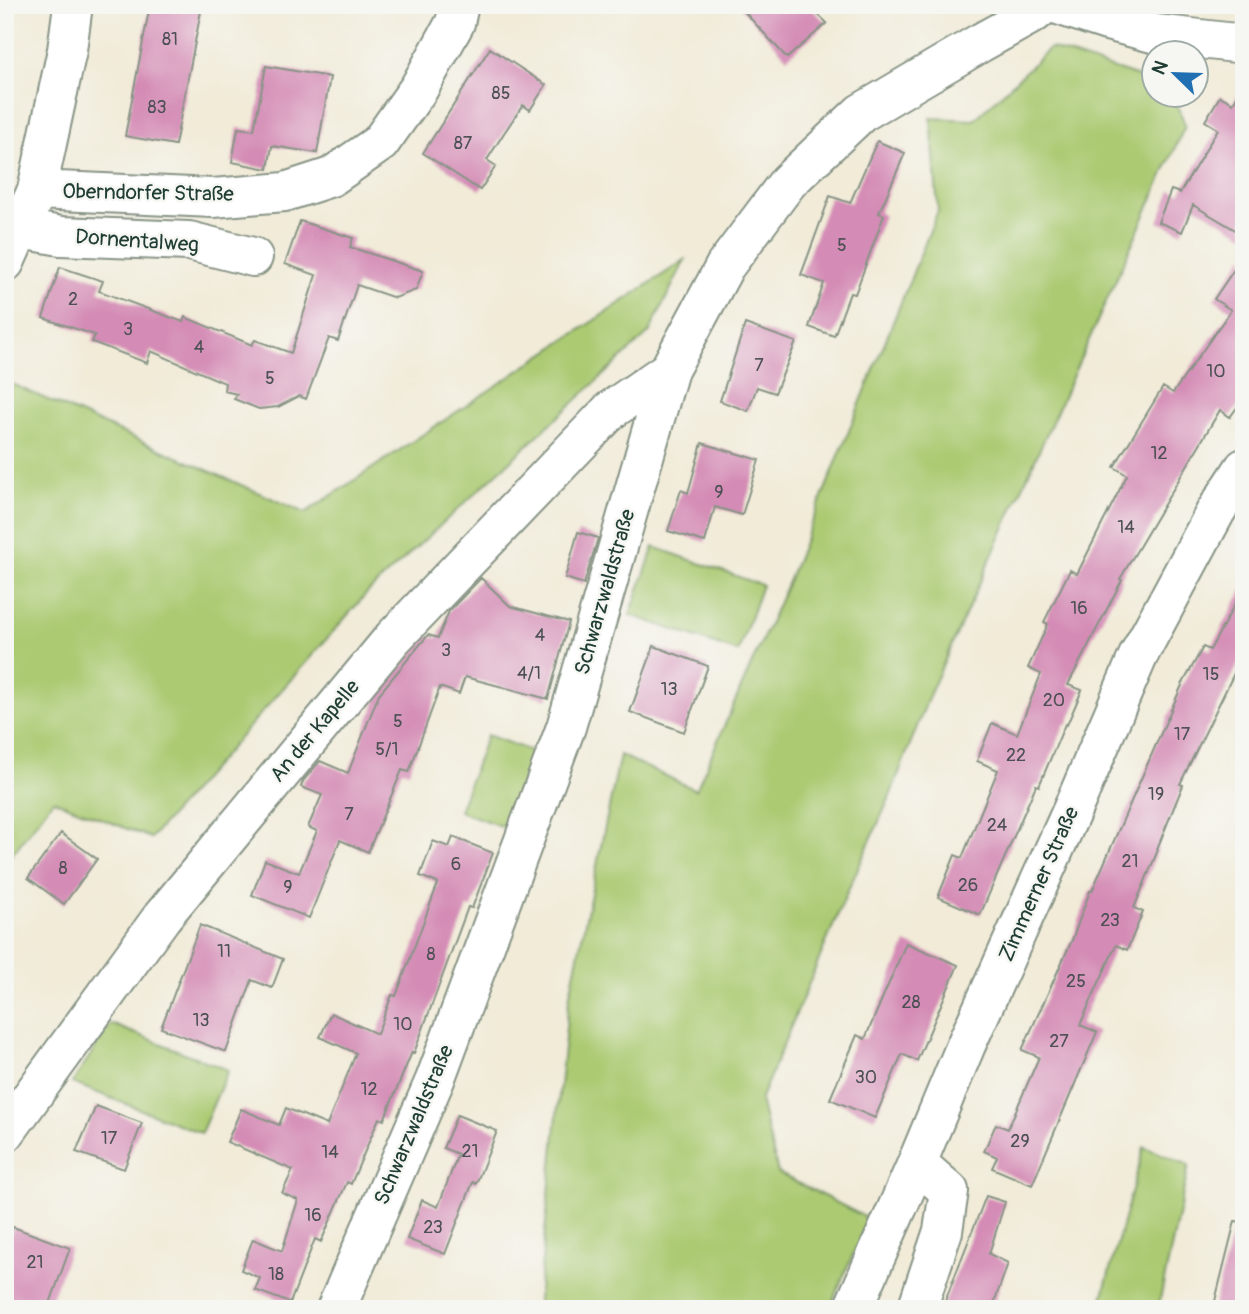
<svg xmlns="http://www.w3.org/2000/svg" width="1249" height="1314" font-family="Pangolin,sans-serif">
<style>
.green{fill:#abca72;stroke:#658453;stroke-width:2}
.building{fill:#d48bb5}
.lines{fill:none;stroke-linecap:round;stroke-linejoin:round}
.minor-casing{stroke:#889486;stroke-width:42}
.minor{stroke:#fff;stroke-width:38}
.labels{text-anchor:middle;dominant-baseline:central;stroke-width:5;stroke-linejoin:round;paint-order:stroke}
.number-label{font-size:18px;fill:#4c5054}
.street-label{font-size:21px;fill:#1f3d34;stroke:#f6f6f2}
</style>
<rect width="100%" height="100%" fill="#f6f6f2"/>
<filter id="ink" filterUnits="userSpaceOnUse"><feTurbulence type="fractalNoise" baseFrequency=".0143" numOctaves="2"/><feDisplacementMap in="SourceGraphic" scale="14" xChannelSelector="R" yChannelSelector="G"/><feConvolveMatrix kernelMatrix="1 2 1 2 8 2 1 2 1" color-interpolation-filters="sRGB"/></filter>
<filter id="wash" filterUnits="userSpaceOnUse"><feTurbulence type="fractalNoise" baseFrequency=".00686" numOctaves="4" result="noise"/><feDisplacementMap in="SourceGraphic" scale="28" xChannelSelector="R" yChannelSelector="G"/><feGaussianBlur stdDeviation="1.57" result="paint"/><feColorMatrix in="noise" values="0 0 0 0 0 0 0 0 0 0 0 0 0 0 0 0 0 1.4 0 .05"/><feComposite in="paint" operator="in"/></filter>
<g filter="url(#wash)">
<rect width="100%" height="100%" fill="#f1ebd8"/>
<path class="green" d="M1050 48 1139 77 1154 88V94C1175 94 1180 109 1185 126L931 691 888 801 846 895 760 1100 778 1173 869 1219 829 1309H537L569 999 620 755 696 790 787 584 938 211 931 118 974 120Z
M685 260 649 333 368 592 151 838 53 800 5 864V381L305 513Z
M654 547 762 585 738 652 630 615Z
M487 735 537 753 509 829 459 811Z
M111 1024 228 1070 201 1133 72 1083Z
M1144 1147 1189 1165 1158 1309H1099Z"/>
<g id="blocks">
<path class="building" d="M150 5H172L201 11 175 145 125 136Z
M738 5H808L827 23 787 58Z
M490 48 546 85 530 110 523 105 504 133 487 160 496 166 480 190 423 153Z
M266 66 330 77 317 153 272 146 268 169 232 162 238 128 254 130Z
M1244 85V235L1193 205 1182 232 1158 222 1171 190 1180 193 1218 129 1205 121 1220 96 1233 103Z
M877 141 905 153 879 213 884 215 855 294 850 293 834 336 809 327 824 283 801 275 830 196 850 203Z
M300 221 353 238 350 247 423 271 416 290 395 298 357 285 338 341 329 338 306 399 299 396 278 407 259 409 234 399 237 394 224 391 225 383 151 351 147 363 92 342 95 335 43 318 60 267 103 281 99 291 183 322 185 317 252 345 255 340 291 353 316 275 285 264Z
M1244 255V398L1230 417 1220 410 1120 579 1122 580 1068 685 1082 690 1067 725 1065 724 1039 786 1036 785 980 915 938 897 955 855 962 858 998 770 977 761 992 723 1017 734 1041 674 1028 668 1048 624 1044 622 1070 570 1077 574 1127 475 1114 467 1163 387 1173 393 1231 310 1214 299Z
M745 324 796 342 775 393 757 387 748 411 720 401Z
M702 443 759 460 742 515 715 507 705 542 668 531 681 490 688 493Z
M578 532 598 538 584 584 565 578Z
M481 578 510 606 569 622 548 699 465 677 459 694 440 687 409 772 402 770 368 852 340 840 309 918 252 895 265 860 299 873 317 831 308 827 322 795 301 787 303 781 320 761 348 773 379 694 428 635 438 638 449 611Z
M1244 587V653L1180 784 1183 785 1157 849 1158 850 1134 908 1143 912 1127 950 1116 945 1080 1025 1097 1032 1032 1185 992 1168 997 1157 984 1151 996 1124 1008 1129 1039 1057 1022 1050 1072 940 1090 891H1092L1182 685 1203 647 1210 650Z
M654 646 708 666 684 732 630 712Z
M61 833 97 859 64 904 28 878Z
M453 837 493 853 472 908 468 907 414 1053 412 1052 384 1120 379 1118 351 1184 347 1182 321 1242 315 1239 290 1303 255 1290 260 1278 241 1270 253 1239 282 1251 298 1200 282 1193 293 1170 227 1142 241 1109 279 1125 286 1108 327 1125 356 1053 320 1037 331 1013 377 1034 392 995 396 996 438 883 420 876 433 841 449 847Z
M200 925 283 959 272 988 252 980 226 1052 161 1028Z
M906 943 958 965 917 1061 902 1054 875 1118 830 1099 857 1035 865 1039Z
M96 1106 142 1123 124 1169 76 1152Z
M457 1115 497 1131 476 1184 473 1182 445 1254 407 1239 422 1200 438 1207 458 1154 443 1148Z
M986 1196 1005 1202 989 1254 1008 1263 992 1309H942Z
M1235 1221 1244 1222V1309H1213Z
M13 1227 70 1248 48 1309H5V1249Z"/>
</g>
</g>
<g filter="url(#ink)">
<use href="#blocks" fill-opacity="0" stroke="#889486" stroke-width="2"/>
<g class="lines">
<g class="minor-casing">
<path id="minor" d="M1058 5 1107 21 1156 34 1244 44
M37 190 213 198 285 192 331 177 380 143 419 88 455 23 459 5
M5 224 21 229 61 236 189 241 253 257
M5 262 37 190 67 50 73 5
M5 1133 162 917 393 638 611 410 669 370
M917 1163 949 1191 943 1231 917 1309
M336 1309 435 1080 566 727 669 370 725 266 788 182 861 113 980 43 1034 13 1044 5
M853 1309 917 1163 966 1045 1073 808 1139 654 1216 511 1244 468"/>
</g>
<use href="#minor" class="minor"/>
</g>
</g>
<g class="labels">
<g class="number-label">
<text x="170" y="39">81</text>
<text x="501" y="93">85</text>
<text x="157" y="107">83</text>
<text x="463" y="143">87</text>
<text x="842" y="245">5</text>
<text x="73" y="299">2</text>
<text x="128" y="329">3</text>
<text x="199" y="347">4</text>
<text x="759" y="365">7</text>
<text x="1216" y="371">10</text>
<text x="270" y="378">5</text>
<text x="1159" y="453">12</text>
<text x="719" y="492">9</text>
<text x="1126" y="527">14</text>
<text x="1079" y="608">16</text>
<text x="540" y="635">4</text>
<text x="446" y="650">3</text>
<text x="529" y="673">4/1</text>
<text x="1211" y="674">15</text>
<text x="669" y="689">13</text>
<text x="1054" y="700">20</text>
<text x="398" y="721">5</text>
<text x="1182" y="734">17</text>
<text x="387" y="749">5/1</text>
<text x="1016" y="755">22</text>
<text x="1156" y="794">19</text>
<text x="349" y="814">7</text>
<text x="997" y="825">24</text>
<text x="1130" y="861">21</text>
<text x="456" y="864">6</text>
<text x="63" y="868">8</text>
<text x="968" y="885">26</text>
<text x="288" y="887">9</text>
<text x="1110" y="920">23</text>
<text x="224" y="951">11</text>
<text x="431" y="954">8</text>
<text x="1076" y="981">25</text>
<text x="911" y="1002">28</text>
<text x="201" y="1020">13</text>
<text x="403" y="1024">10</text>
<text x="1059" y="1041">27</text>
<text x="866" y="1077">30</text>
<text x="369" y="1089">12</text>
<text x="109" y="1138">17</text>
<text x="1020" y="1141">29</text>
<text x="470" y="1151">21</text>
<text x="330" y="1152">14</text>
<text x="313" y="1215">16</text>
<text x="433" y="1227">23</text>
<text x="35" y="1262">21</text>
<text x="276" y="1274">18</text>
</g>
<g class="street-label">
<text transform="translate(148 193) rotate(1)">Oberndorfer Straße</text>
<text transform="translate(137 241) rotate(4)">Dornentalweg</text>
<text transform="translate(605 592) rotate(-74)">Schwarzwaldstraße</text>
<text transform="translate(315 731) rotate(-50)">An der Kapelle</text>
<text transform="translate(1039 884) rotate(-66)">Zimmerner Straße</text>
<text transform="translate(414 1125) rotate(-67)">Schwarzwaldstraße</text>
</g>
</g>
<rect width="1249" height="1314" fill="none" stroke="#f6f6f2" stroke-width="28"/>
<g transform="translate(1175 74) rotate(293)"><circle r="33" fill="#f6f6f2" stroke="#a0aca6" stroke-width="2"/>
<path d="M0-5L12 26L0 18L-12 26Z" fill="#1f6fb2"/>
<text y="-10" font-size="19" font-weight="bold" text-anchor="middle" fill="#1f3d34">N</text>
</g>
</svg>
